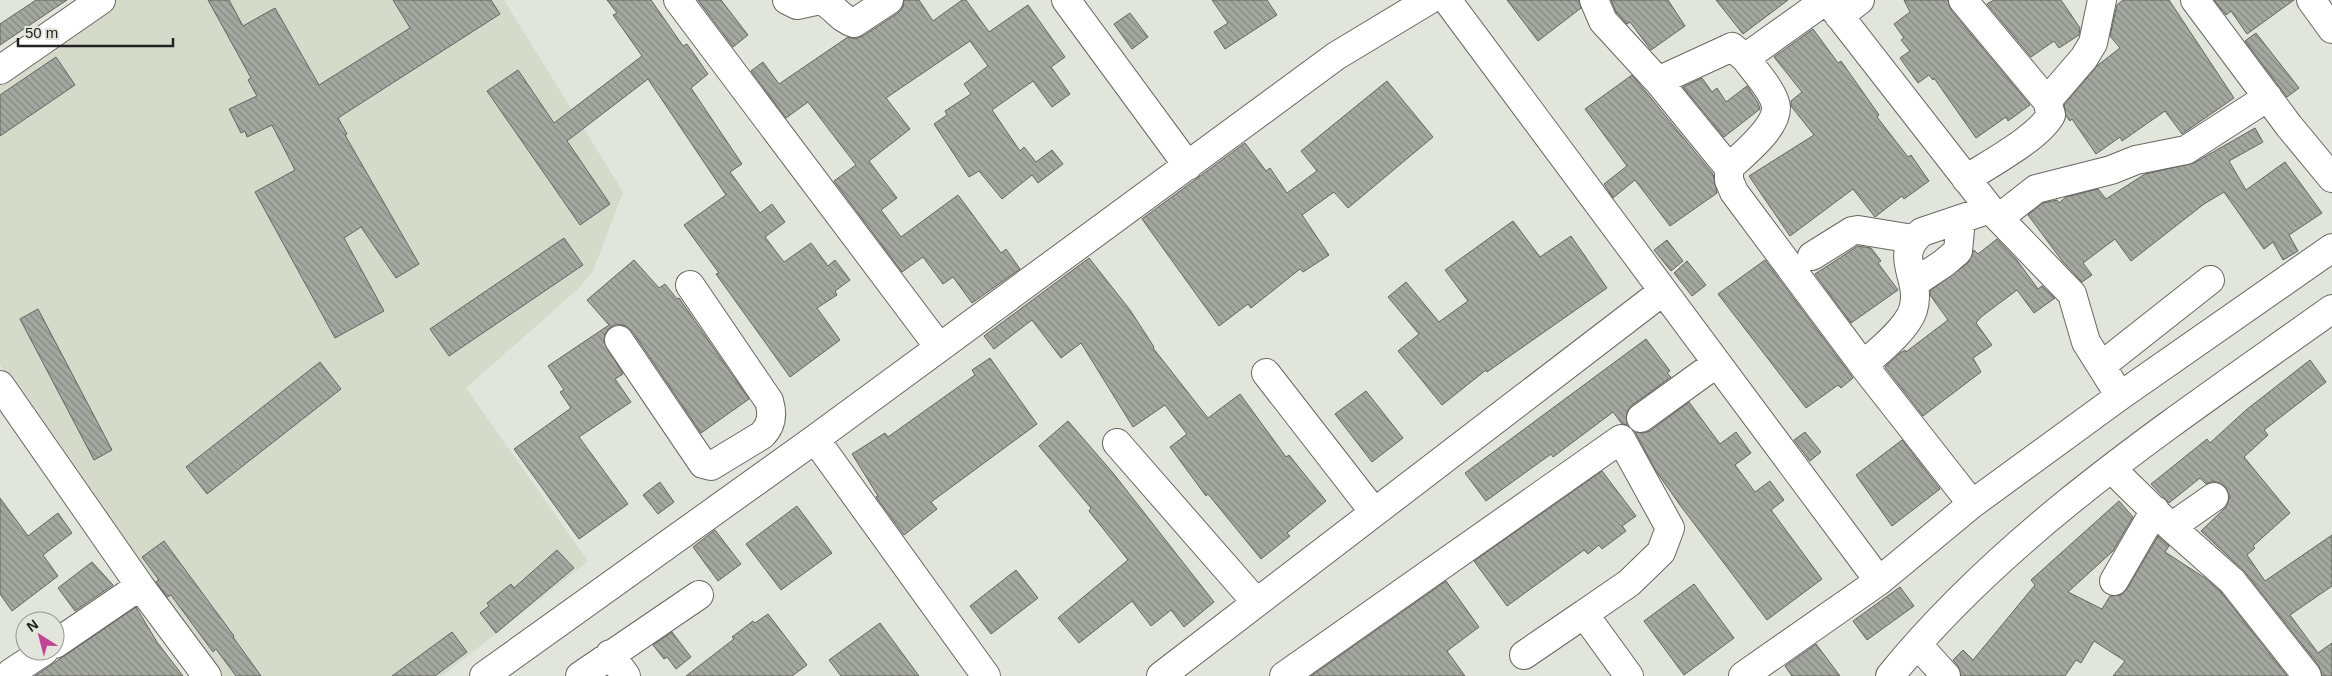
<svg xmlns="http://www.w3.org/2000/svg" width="2332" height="676" font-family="Helvetica,sans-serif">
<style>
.built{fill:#d5dacb}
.building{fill:url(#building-back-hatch);stroke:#64665f}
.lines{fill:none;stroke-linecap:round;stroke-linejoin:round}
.minor-casing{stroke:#676962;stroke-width:30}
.minor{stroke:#fff;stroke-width:28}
</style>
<defs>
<pattern id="building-back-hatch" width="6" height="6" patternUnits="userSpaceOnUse" patternTransform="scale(1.25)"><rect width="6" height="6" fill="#a5a8a0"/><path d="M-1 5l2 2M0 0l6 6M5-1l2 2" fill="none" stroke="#868882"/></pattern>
</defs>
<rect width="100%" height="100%" fill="#e2e5dc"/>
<path class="built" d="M80 0H504L623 192 593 271 578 289 466 388 588 561 442 676H222L59 455 0 365V58Z"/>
<path class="building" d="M36 0H67L0 45V24Z
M208 0H229L243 26 275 8 319 85 410 28 393 0H491L500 14 338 118 347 134 345 135 419 264 396 278 361 227 344 238 384 311 335 338 255 192 295 170 272 125 247 137 245 131 241 133 229 109 257 96 248 80 251 78Z
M607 0H651L683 46 687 44 708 74 691 88 742 164 730 172 760 213 772 204 785 222 765 237 784 262 811 243 828 266 835 260 850 280 835 291 837 295 817 308 840 340 790 377 716 274 719 273 684 225 726 195 648 79 567 141 610 204 580 225 487 91 518 70 554 123 642 56 613 15 617 13Z
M698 0H721L748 35 733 47Z
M904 0H919L933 21 962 0H966L989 32 1028 5 1065 57 1051 67 1070 94 1052 107 1033 81 992 110 1020 151 1024 147 1036 162 1052 150 1063 164 1038 183 1032 175 1002 199 979 171 969 177 934 124 947 115 945 111 971 94 964 84 988 66 970 41 886 98 910 129 869 161 897 198 881 210 901 237 958 195 1001 253 1006 249 1020 269 972 303 953 277 943 284 923 257 902 272 834 181 856 165 808 102 786 118 751 71 763 62 779 84 848 37 855 39 863 36 898 13 903 7Z
M1212 0H1267L1277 15 1225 49 1214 32 1228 23Z
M1507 0H1579L1581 8 1538 41Z
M1611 0H1668L1685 26 1651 50 1630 22 1627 24 1616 12Z
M1716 0H1788L1743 34Z
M1904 0H1948L1951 10 2030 105 2008 121 2006 117 1976 138 1934 78 1933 80 1929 75 1918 83 1900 58 1910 51 1901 40 1904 38 1894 24 1910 12Z
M1994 0H2061L2080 28 2079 35 2059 48 2054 41 2031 57 1987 4Z
M2123 0H2169L2234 98 2182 134 2165 111 2122 141 2120 137 2096 154 2072 119 2070 121 2066 116 2064 105 2098 65 2120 48 2110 36 2117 5Z
M2214 0H2294L2247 34 2231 11 2226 15Z
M1130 13 1148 37 1132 49 1114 24Z
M1813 29 1838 63 1841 61 1879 115 1877 117 1908 157 1911 155 1929 181 1904 199 1902 196 1875 217 1853 189 1790 236 1749 176 1814 135 1791 106V101L1802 92 1774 57Z
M2256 33 2299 88 2287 97 2245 41Z
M56 57 75 85 0 136V95Z
M1632 75 1713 174 1717 193 1670 226 1635 180 1613 198 1604 184 1627 166 1585 109Z
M1702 78 1712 92 1717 88 1726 102 1747 86 1758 103 1760 109 1724 137 1683 87Z
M1387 81 1433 137 1348 208 1334 192 1302 215 1329 255 1303 272 1300 269 1251 308 1248 304 1219 326 1142 219 1245 143 1266 171 1270 168 1287 193 1317 171 1301 151Z
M2255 128 2263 142 2229 161 2246 190 2285 162 2322 213 2289 235 2298 251 2283 260 2273 242 2264 249 2224 192 2204 204 2131 261 2115 239 2083 263 2092 275 2082 282 2063 262 2028 215 2043 203 2057 200 2059 203 2066 197 2098 189 2106 199 2145 174 2194 163Z
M1513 221 1540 257 1571 236 1607 288 1487 372 1486 370 1442 405 1398 351 1419 334 1388 297 1406 282 1439 322 1468 301 1445 270Z
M564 238 583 265 449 356 430 329Z
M1997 239 2016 259 2038 289 2042 286 2055 298 2034 313 2017 290 1981 317 1976 323 1992 345 1973 358 1981 372 1923 416 1885 367 1899 354 1905 350 1906 352 1948 320 1930 295V291L1968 263 1974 250 1978 254Z
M1667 240 1683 261 1671 271 1654 250Z
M1858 246 1871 248 1881 261 1878 263 1898 290 1851 323 1815 274Z
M1089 258 1130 310 1154 347 1153 348 1208 418 1240 394 1286 457 1289 455 1326 501 1287 533 1290 536 1261 559 1208 494 1206 496 1170 447 1187 434 1165 405 1133 427 1081 343 1061 358 1032 320 994 349 984 336Z
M634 260 659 288 665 284 677 299 679 298 749 399 701 433 632 331 626 326 618 324 610 327 605 334 604 342 623 374 615 379 631 402 579 437 628 504 579 539 514 449 571 408 560 392 564 390 548 366 609 325 587 300Z
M1765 260 1853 378 1841 388 1838 385 1806 408 1718 294Z
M1687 261 1706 285 1692 296 1674 273Z
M38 309 112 450 94 460 20 319Z
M1646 339 1670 371 1667 373 1671 377 1631 406 1627 412V425L1622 424 1613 412 1553 457 1551 454 1486 501 1465 473Z
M990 358 1037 424 931 502 937 509 904 535 876 497 878 496 852 454 885 433 888 437 975 375 972 370Z
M2310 360 2326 382 2264 430 2268 435 2244 457 2290 513 2253 546 2255 548 2247 555 2265 581 2332 535V586L2290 615 2318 653 2332 643V676H2322L2319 666 2244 571 2201 531 2226 507 2230 496 2226 488 2220 483 2213 481 2206 484 2200 478 2169 503 2151 484 2207 439 2210 443 2246 410Z
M320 362 341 389 207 494 186 467Z
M1366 391 1403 438 1372 462 1335 414Z
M1689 402 1720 444 1736 432 1751 453 1735 465 1755 492 1770 481 1784 500 1771 510 1822 579 1767 620 1680 505 1656 471 1635 432 1643 433 1650 431Z
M1068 421 1113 473 1214 602 1184 627 1171 610 1151 626 1132 601 1079 643 1058 618 1128 560 1089 511 1091 508 1039 446Z
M1805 432 1821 452 1810 461 1794 440Z
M1902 440 1940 489 1892 526 1856 475Z
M1602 471 1636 516 1622 526 1626 531 1602 549 1599 545 1588 554 1584 550 1507 606 1474 561Z
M660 482 674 502 658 514 643 495Z
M0 498 28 536 58 513 72 533 43 555 58 576 12 611 0 594Z
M2119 501 2133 517 2113 551 2068 592 2102 609 2110 596 2121 595 2127 589 2158 536 2169 546 2165 552 2205 578 2221 592 2287 676H2113L2125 661 2094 641 2081 663 2076 660 2065 676H1961L1958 666 1953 660 1963 650 1973 660 2035 585 2031 580Z
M797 506 832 553 781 590 746 544Z
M715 530 741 564 718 581 693 547Z
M164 541 234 636 233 637 261 676H236L216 649 213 652 171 595 167 597 156 582 159 580 142 557Z
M557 550 574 568 496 633 480 613 489 606 487 603 511 584 514 588Z
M92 562 113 585 75 611 58 588Z
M1016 570 1038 598 991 634 970 606Z
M1446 581 1479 627 1447 651 1465 676H1311Z
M1694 584 1734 638 1684 675 1644 621Z
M1900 587 1914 606 1867 640 1853 621Z
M136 607 157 642 183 676H35Z
M768 614 807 665 792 676H686L734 639 732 637 753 621 755 623Z
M880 623 919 676H841L829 660Z
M452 632 467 652 435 676H392Z
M672 632 691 657 676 669 667 657 664 659 653 645Z
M1816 644 1840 676H1792L1785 666Z"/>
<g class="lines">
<g class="minor-casing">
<path id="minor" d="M678 0 939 347
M787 0 797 5 820 0
M821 0C834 6 840 19 854 23L889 0
M1066 0 1188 166
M1447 0 1879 581
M1594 0 1603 21 1658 81 1732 47 1745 58
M1826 0 1745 58C1753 69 1776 94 1776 108 1776 129 1743 154 1729 168V180L1734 192 1863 365 1972 504
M1827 0 1990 209 2072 294 2086 342 2120 396
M1963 0 2047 101 2051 115C2038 138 1989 164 1966 179
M2195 0 2289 126 2332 178
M2311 0 2332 29
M1839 16 1860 0
M0 70 101 0
M1658 81 1729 168
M2047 101 2084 58 2093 43 2102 0
M1999 218 2036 189 2111 170 2136 160 2186 150 2268 97
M1812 256 1852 231 1858 230 1913 239
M1914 283 1944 263 1958 251 1961 219
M619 340 703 464 711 466 762 435C772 425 773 414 769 401L690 285
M1863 365C1878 352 1907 329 1913 310 1923 278 1891 257 1922 232L1990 209
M2101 366 2210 280
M1266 373 1374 512
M0 385 140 586 207 676
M1641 418 1717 363
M815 439 986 676
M1117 443 1256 602
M2122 479 2171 527 2232 581 2307 676
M2171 527 2214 497
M2114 581 2155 510
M55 644 140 586
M610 654 626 676
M1524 655 1584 614 1629 676
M1927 655 1946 676
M11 673 44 651
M484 676 815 439 1336 56 1429 0
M580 676 699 595
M1161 676 1662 292
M1284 676 1621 439 1670 528 1661 552 1629 583 1584 614
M1743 676 1879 581 1972 504 2120 396 2332 248
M1890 676C2010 528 2178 419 2332 309"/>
</g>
<use href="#minor" class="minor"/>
</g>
<g transform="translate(40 636) rotate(324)"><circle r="24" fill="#e2e5dc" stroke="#959791"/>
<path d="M0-4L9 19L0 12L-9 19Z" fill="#c04494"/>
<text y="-8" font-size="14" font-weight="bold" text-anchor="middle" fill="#222320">N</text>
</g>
<path d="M18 38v8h155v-8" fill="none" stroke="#222320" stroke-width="2.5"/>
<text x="25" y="38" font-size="15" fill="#222320" stroke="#e2e5dc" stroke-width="4" paint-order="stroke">50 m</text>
</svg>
